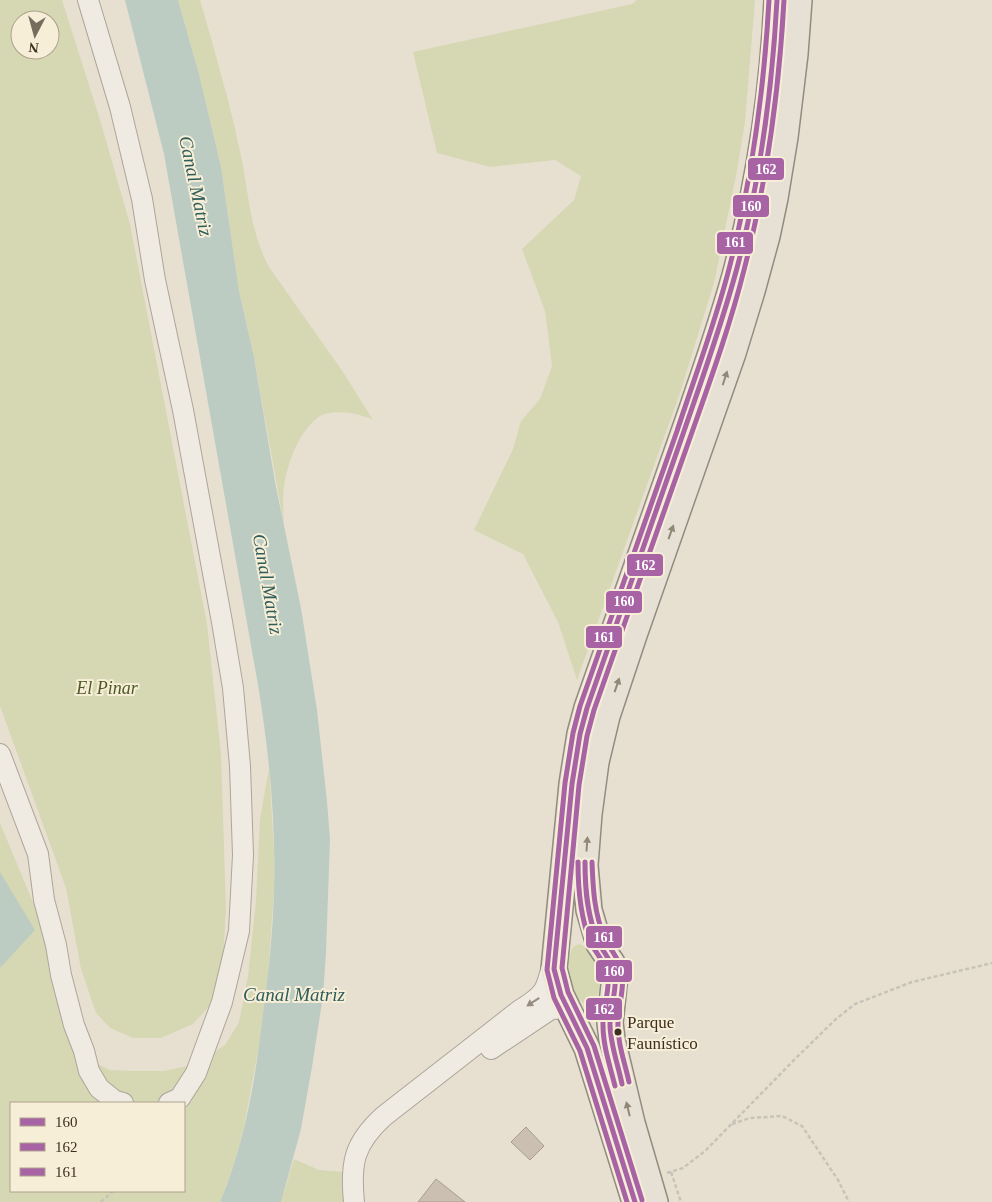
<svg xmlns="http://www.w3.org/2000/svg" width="992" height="1202" font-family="Georgia,serif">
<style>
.green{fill:#d6d7b3;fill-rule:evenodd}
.water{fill:#bcccc2}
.building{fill:#cbbfb2;stroke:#a89c90}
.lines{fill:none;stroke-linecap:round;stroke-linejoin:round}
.minor-casing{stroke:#ada599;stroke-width:22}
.major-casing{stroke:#928b80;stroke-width:28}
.path{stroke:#c8c2b9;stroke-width:2.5;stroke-dasharray:4 2.5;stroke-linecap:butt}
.minor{stroke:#efebe3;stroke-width:20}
.major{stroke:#e6e1d4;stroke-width:25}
.bus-1-casing{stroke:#f7eed8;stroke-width:9}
.bus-2-casing{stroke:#f7eed8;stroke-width:9}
.bus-3-casing{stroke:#f7eed8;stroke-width:9}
.bus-1{stroke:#a863a4;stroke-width:5}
.bus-2{stroke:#a863a4;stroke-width:5}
.bus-3{stroke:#a863a4;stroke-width:5}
.oneway{fill:#92887a}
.oneway2{fill:#968c82}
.bus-dot{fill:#3d2e20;stroke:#f7eed8;stroke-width:2}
.labels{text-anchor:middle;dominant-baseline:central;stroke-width:4;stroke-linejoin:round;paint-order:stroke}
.bus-label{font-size:17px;fill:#3d2e20;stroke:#f7eed8;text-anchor:start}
.park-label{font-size:18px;font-style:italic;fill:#4d5a26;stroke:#f7eed8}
.water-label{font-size:19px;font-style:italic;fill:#2f5d5a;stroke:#f7eed8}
.line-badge{stroke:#f7eed8;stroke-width:2}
.badge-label{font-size:14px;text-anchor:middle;font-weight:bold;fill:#fff}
</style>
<rect width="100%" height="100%" fill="#e7e0d1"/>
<path class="green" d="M0 0H62L101 123 130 224 207 624 221 754 226 909 223 960 212 1003 193 1024 161 1038H133L110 1028 96 1013 81 969 66 888 0 706ZM20 20H50V50H20Z
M178 0H200C215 52 230 103 241 156 249 195 250 231 269 267L343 372 373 420C359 413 331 408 317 418 300 432 291 455 286 475 282 492 283 509 284 525L254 357 239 291 221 167 199 74Z
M637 0H755L745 122 736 176 714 283 680 393 577 680 558 622 523 554 474 530 513 449 521 421 540 399 552 366 545 311 522 249 574 200 581 176 555 160 490 167 437 153 413 52 632 4Z
M269 768 274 850V890L268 975 259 1046 244 1126 235 1161 220 1202H0V823L40 919 79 1055 110 1070 134 1071H164L197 1064 225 1045 239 1022 248 976 256 901 260 819ZM11 1103H184V1191H11Z
M579 944C596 950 604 981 597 996 595 1000 592 1002 589 1005 567 999 564 964 573 947Z
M294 1159 319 1170 344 1172 345 1202H281Z"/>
<path class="water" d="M125 0H178L199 74 221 167 239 291 254 357 275 482 301 608 317 710 327 801 330 839 329 868 326 953 323 996 312 1067 301 1129 281 1202H220C244 1145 255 1083 262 1021 268 977 273 934 274 889 276 821 269 752 258 685L164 154Z
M0 872 35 930 0 968Z"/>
<path class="building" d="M526 1127 544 1146 530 1160 511 1142Z
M436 1179 465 1202H418Z"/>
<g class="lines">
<g class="minor-casing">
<path id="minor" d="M88 0 120 107 142 199 155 280 183 410 222 622 233 688 240 766 243 855 239 931 222 1002 196 1073 180 1098 169 1103
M0 754 38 854 44 900 56 945 61 975 74 1025 84 1051 89 1071 99 1088 115 1101 123 1103
M491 1049 551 1009 568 1008
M354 1202C350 1163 354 1143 384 1116L520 1010C546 994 546 991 553 962"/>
</g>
<g class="major-casing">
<path id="major" d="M635 1202 587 1048 561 995 554 969 572 784 580 734 587 708C621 609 657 511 691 412 707 365 724 317 737 268 759 181 773 90 777 0
M655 1202 632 1123 612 1039 610 1023 615 975 612 963 599 944 589 910 585 865 589 814 596 762 607 716 634 635 733 353 752 291 767 236 775 198 785 137 795 54 799 0"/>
</g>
<path class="path" d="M732 1124 750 1118 782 1116 802 1126 838 1180 849 1202
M671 1172 681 1202
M667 1173 683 1168 705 1151 797 1057 836 1019 855 1004 912 982 992 963
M101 1202 113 1191"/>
<use href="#minor" class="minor"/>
<use href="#major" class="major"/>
<g class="bus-1-casing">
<path id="bus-1" d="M585 862C585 889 587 916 598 941 603 953 613 961 615 975 617 991 610 1007 610 1024 610 1044 618 1064 622 1084
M635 1202 587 1048 561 995 554 969 572 784 580 734 587 708C619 616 652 525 683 434 702 379 722 324 737 268 760 181 772 91 777 0"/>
</g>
<g class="bus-2-casing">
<path id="bus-2" d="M578 862C578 889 580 916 590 941 595 953 606 963 608 975 610 992 602 1009 603 1025 603 1046 610 1066 615 1086
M642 1200 594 1046 568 992 562 968 579 785 587 736 594 710C626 618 659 527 691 435 710 381 730 326 744 270 767 181 779 91 784 0"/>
</g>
<g class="bus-3-casing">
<path id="bus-3" d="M592 862C593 888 594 914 605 938 610 950 620 959 622 972 625 989 618 1005 618 1022 617 1042 625 1063 629 1082
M627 1202 580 1051 554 998 547 970 565 783 573 733 580 706C612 614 645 523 677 431 695 376 716 321 730 265 752 178 764 90 769 0"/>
</g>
<use href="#bus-1" class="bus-1"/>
<use href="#bus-2" class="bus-2"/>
<use href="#bus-3" class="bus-3"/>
</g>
<defs><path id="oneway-solid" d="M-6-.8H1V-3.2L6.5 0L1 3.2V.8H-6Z" transform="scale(1.25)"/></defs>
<g class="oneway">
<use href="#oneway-solid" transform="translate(725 378) rotate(-72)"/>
<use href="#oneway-solid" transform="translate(671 532) rotate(-70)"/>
<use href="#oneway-solid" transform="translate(617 685) rotate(-71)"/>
<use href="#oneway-solid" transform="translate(587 844) rotate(-86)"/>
<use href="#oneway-solid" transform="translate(628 1109) rotate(-104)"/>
</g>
<use class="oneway2" href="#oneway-solid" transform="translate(533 1002) rotate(147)"/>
<circle class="bus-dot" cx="618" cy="1032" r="4.5"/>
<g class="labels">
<g class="bus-label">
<text x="627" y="1022">Parque<tspan x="627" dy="21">Faunístico</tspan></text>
</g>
<g class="park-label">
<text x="107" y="688">El Pinar</text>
</g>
<g class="water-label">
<text transform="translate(196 186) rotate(78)">Canal Matriz</text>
<text transform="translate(268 584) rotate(80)">Canal Matriz</text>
<text x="294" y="994">Canal Matriz</text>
</g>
</g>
<g class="line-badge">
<rect x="747" y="157" width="38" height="24" rx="5" fill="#a863a4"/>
<rect x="732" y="194" width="38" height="24" rx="5" fill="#a863a4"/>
<rect x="716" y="231" width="38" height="24" rx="5" fill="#a863a4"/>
<rect x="626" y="553" width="38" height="24" rx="5" fill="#a863a4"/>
<rect x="605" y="590" width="38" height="24" rx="5" fill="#a863a4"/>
<rect x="585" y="625" width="38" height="24" rx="5" fill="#a863a4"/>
<rect x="585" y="925" width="38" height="24" rx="5" fill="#a863a4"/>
<rect x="595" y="959" width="38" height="24" rx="5" fill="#a863a4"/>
<rect x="585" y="997" width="38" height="24" rx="5" fill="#a863a4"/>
</g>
<g class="badge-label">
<text x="766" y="174">162</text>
<text x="751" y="211">160</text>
<text x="735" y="247">161</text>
<text x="645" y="570">162</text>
<text x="624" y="606">160</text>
<text x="604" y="642">161</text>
<text x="604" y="942">161</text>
<text x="614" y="976">160</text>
<text x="604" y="1014">162</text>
</g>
<rect x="10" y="1102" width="175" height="90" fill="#f7eed8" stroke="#ada18e"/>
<rect x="20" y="1118" width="25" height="8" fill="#a863a4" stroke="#ada18e"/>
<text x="55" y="1127" font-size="15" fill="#3d2e20">160</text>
<rect x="20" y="1143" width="25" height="8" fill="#a863a4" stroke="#ada18e"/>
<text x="55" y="1152" font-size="15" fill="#3d2e20">162</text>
<rect x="20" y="1168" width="25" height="8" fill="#a863a4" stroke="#ada18e"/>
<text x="55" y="1177" font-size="15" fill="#3d2e20">161</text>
<g transform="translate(35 35) rotate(186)"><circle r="24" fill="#f7eed8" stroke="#ada18e"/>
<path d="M0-4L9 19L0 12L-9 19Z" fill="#786c5e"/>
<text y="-8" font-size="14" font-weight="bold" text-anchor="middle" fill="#3d2e20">N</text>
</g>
</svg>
